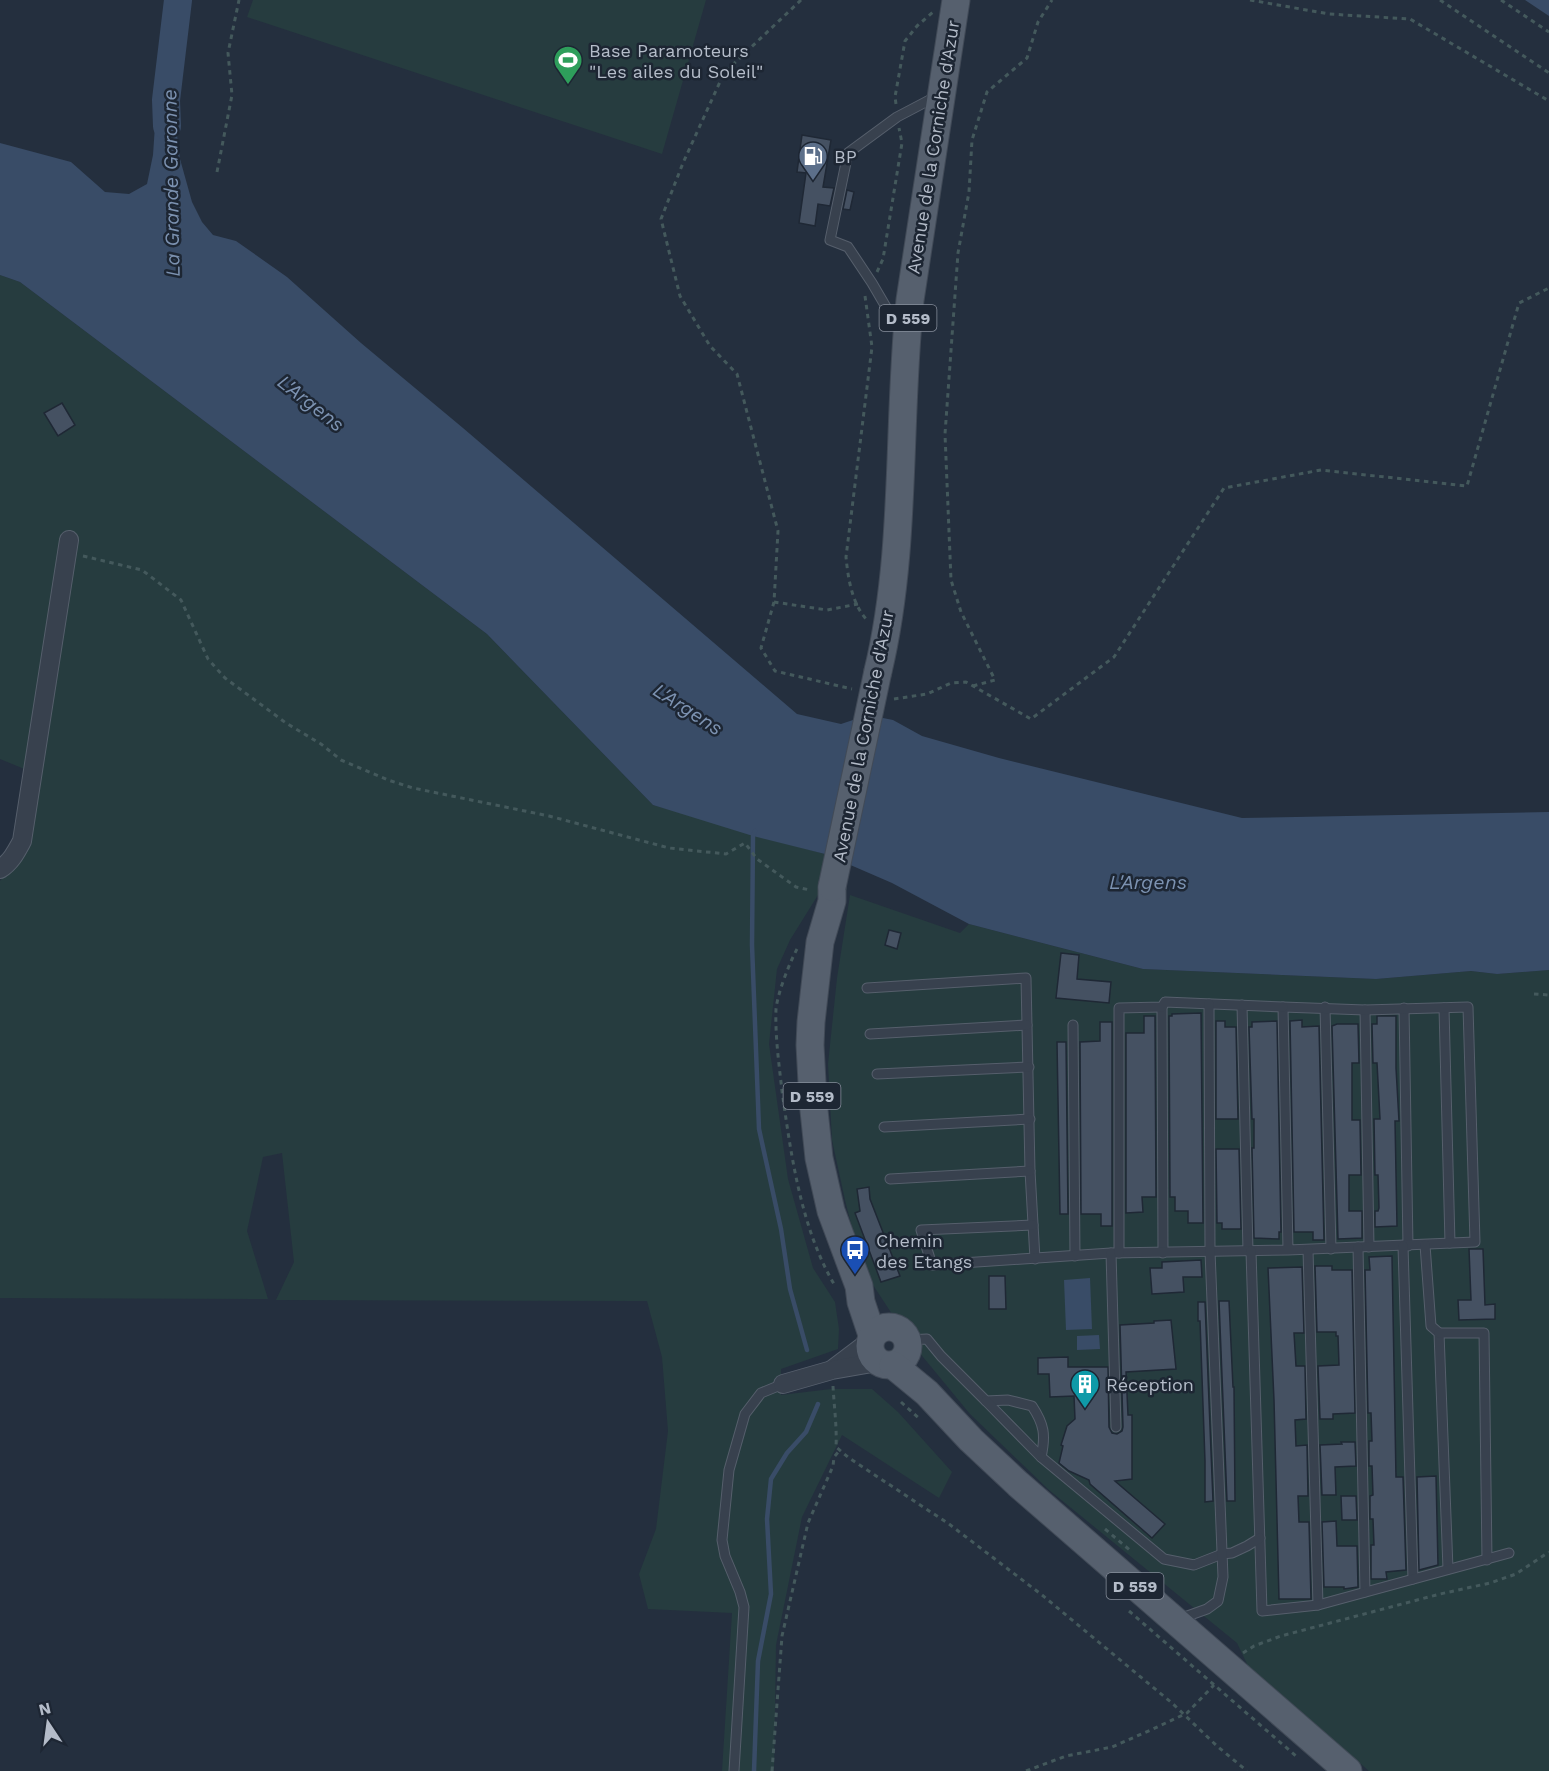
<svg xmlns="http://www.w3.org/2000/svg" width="1549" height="1771" viewBox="0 0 1549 1771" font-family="'Work Sans',sans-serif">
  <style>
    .green { fill: #263c3f }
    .water { fill: #394c67 }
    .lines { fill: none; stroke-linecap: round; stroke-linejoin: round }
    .stream { stroke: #394c67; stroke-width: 4.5 }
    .river { stroke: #394c67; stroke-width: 28 }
    .building { fill: #455162; stroke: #1f2835; stroke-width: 1.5 }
    .service-casing { stroke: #565f6c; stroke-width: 11 }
    .minor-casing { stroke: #565f6c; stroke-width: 20 }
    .primary-casing { stroke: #414a57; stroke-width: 29 }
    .path { stroke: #44595c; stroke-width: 3; stroke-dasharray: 4.5 4.5; stroke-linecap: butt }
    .service { stroke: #38414e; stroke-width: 9 }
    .minor { stroke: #38414e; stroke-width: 18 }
    .primary { stroke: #56606e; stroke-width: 27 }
    .primary-bridge-casing { stroke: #414a57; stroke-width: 29; stroke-linecap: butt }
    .primary-bridge { stroke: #56606e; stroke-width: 27 }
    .labels { text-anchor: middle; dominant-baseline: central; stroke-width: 5; stroke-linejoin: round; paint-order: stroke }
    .shield { fill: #1d2633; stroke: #878f9c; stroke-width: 1.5 }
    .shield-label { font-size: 16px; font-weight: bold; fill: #b4bcc9 }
    .poi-label { font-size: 18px; fill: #b4bcc9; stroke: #1d2633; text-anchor: start }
    .street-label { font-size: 18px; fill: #b4bcc9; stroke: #1d2633 }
    .water-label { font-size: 20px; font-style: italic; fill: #7c92b1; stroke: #1d2633 }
  </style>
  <rect width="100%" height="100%" fill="#242f3e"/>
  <g class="green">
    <path d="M253,0H706L662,154L247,17Z"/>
    <path d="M0,275L20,282L487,634L653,805L825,854L818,895L790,940L777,969L769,1044L788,1179L813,1268L835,1302L839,1329L838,1349L781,1369V1395L831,1389H872L898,1412L952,1472L939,1498L842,1435L802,1517L776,1645L774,1771H722L732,1613L648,1609L639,1574L656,1529L668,1431L662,1357L647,1301L276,1300L294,1262L282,1153L263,1157L247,1231L268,1299L0,1298V881L28,845L39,775L0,759Z"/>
    <path d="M850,895L960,933L969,924L1143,969L1376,979L1471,971L1497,974L1549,970V1771H1369L1248,1666L1237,1643L1049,1490L970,1414L909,1340L873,1285L857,1247L845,1200L832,1140L828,1064L837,978Z"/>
  </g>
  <g class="water">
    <path d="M1525,0H1549V16Z"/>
    <path d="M161,87H171L180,159L192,202L202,222L213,235L236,241L287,277L361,343L463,428L797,714L841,724L868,715L893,720L922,736L999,758L1242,818L1549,812V970L1497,974L1471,971L1376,979L1143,969L969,924L892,883L825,854L753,836L653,805L487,634L20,282L0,275V143L71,162L105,192L129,194L147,184L153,155L156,111Z"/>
    <path d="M1090,1278L1092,1329L1066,1330L1064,1280Z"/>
    <path d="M1099,1335L1100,1349L1077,1350V1336Z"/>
  </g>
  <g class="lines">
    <g class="stream">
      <path d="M755,831L753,836L752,945L759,1129L781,1229L790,1289L807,1350"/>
      <path d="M754,1771L758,1661L771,1594L767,1519L771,1479L787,1453L806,1432L818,1404"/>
    </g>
    <path class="river" d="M167,126L166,100L178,0"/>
  </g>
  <g class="building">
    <path d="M802,135L831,140L823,187L834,188L830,206L818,204L815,226L799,223L806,173L797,172Z"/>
    <path d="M847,190L854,192L850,210L843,209Z"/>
    <path d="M62,403L75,425L58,436L44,413Z"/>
    <path d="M889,930L901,933L897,949L885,945Z"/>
    <path d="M1061,953L1079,955L1077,979L1111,982L1109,1003L1056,998Z"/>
    <path d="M1201,1013L1203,1223H1188V1211H1175V1197H1170L1169,1016H1172V1014Z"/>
    <path d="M1144,1016H1155L1156,1197H1142L1143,1212L1126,1213V1033H1144Z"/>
    <path d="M1377,1016H1396V1068L1399,1121H1395L1397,1226L1375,1227V1211H1378L1379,1208L1378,1175H1375L1374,1119H1380L1377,1063H1373L1372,1024H1377Z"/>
    <path d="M1302,1020V1027L1319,1026L1324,1240H1313V1232H1294L1290,1021Z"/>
    <path d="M1216,1021H1225V1027H1236L1238,1119H1216Z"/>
    <path d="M1277,1021L1281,1232H1279V1239L1254,1238L1252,1148H1254V1119H1252L1249,1027H1252V1022Z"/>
    <path d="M1100,1022H1112V1226H1101V1214H1081L1080,1042L1100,1041Z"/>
    <path d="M1337,1024H1358L1359,1063H1352V1120H1360L1361,1175H1349V1211H1362V1238L1338,1239L1332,1026Z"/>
    <path d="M1057,1042H1066L1068,1214H1060Z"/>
    <path d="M1216,1149H1239L1241,1229H1222V1223H1217Z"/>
    <path d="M869,1187L870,1199L900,1276L881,1282L855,1213L860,1211L857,1189Z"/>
    <path d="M1469,1249H1483L1485,1305L1495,1304V1319L1459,1320L1458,1300H1471Z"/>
    <path d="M1392,1256L1396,1477H1403L1406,1570L1386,1572L1387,1579H1371V1545H1374L1373,1519H1370V1496L1373,1495L1372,1466H1369V1441H1372L1371,1413H1368L1365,1270H1370L1369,1257Z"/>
    <path d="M1201,1260L1202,1277H1183L1184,1292L1152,1294L1150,1268H1162V1262Z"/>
    <path d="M1315,1266H1332V1270H1352L1355,1413L1333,1414V1419H1320L1318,1366L1339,1365L1338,1336H1336V1332H1317Z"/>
    <path d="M1302,1267L1304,1333H1294L1296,1366H1305L1306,1419L1295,1420L1296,1446L1307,1445L1308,1496H1298L1299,1522H1309L1311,1599H1279L1274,1400L1268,1268Z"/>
    <path d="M989,1276H1005L1006,1309H989Z"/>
    <path d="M1219,1301H1229L1233,1387H1234L1235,1501H1227Z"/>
    <path d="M1198,1302H1205L1213,1501L1205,1502V1461L1200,1321H1198Z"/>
    <path d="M1171,1320L1176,1369L1126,1372L1128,1415H1132V1479L1115,1481L1165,1524L1152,1538L1090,1484L1089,1480L1069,1471L1059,1463L1063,1446L1061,1445L1067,1426L1075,1419L1074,1396L1050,1397L1049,1374H1038V1358L1068,1357V1367H1108L1109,1427L1112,1433L1117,1434L1122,1431L1123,1427L1120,1325L1154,1323V1321Z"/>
    <path d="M1341,1442H1355L1356,1466L1335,1467L1336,1495H1322L1320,1445L1342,1444Z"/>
    <path d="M1436,1476L1438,1565L1419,1570L1417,1477Z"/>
    <path d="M1341,1496H1356L1357,1520H1342Z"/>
    <path d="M1336,1521L1337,1546H1357L1358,1587L1344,1589V1587H1324L1322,1522Z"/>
  </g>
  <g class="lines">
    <g class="service-casing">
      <g id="service">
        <path d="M900,331L872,283L848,247L830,240L848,153L897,117L937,96"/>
        <path d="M867,988L1026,978L1030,1171L1035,1259"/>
        <path d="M1242,1005L1248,1251"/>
        <path d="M1162,1007L1163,1253"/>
        <path d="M1325,1007L1331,1249"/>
        <path d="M1404,1008L1408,1246"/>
        <path d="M1444,1008L1450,1243"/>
        <path d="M1365,1010L1369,1247"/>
        <path d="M1073,1025L1075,1256"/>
        <path d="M870,1034L1027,1025"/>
        <path d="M877,1074L1029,1067"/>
        <path d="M884,1127L1030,1119"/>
        <path d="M890,1179L1030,1171"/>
        <path d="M1033,1225L921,1230L932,1265L1111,1253L1288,1250L1475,1242L1468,1007L1365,1010L1283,1007L1288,1250"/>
        <path d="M1425,1245L1431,1326L1439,1333L1448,1569"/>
        <path d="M1403,1246L1413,1579"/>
        <path d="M1358,1247L1365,1592"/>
        <path d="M1308,1250L1318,1605"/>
        <path d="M1251,1251L1262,1611L1318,1605L1509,1553"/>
        <path d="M1111,1253L1116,1427"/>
        <path d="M1119,1253V1008L1162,1007L1165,1002L1283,1007"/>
        <path d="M1439,1333H1484L1487,1560"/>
        <path d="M907,1340L927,1339L941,1356L986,1401L1008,1400L1032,1406C1044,1424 1046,1435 1041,1457L1164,1559L1194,1565L1222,1554L1232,1553L1247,1546L1260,1538"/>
        <path d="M986,1401L1041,1457"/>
        <path d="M1179,1619L1207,1609L1218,1601L1223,1577L1210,1251L1209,1004"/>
        <path d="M734,1771L744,1607L740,1592L725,1556L722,1540L729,1470L745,1414L761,1393L783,1384"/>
      </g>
    </g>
    <g class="minor-casing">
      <g id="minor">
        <path d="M0,869C11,862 16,852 22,841L69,540"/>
        <path d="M833,1369L870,1341"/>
        <path d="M783,1384L832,1370L878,1362"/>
      </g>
    </g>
    <g class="primary-casing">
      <g id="primary">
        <path d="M878,671C907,550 897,423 910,300L956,0"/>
        <path d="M832,887V901L820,942L811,1022L810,1045L813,1101L819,1158L831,1211L859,1286L861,1302L872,1335"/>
        <circle cx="889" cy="1346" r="19"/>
        <path d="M893,1365L927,1393L971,1440L1018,1484L1348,1771"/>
      </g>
    </g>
    <g class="path">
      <path d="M801,0L724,73L683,163L661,219L680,296L710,346L737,374L778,531L774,602L761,648L775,671L852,689"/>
      <path d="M1250,0L1329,14L1410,19L1549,101"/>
      <path d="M1440,0L1549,73"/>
      <path d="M1501,0L1549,32"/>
      <path d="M896,104L895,97L905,41L917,26L933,12"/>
      <path d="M217,172L232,95L228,53L239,0"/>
      <path d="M877,272L883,259L902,143L899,128"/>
      <path d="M865,296L872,347L846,557C848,578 852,605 868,621"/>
      <path d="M83,556L142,570L181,600L208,659L225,678L286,723L321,744L341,760L388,780L413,788L549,816L669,848L726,854L745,843L757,859L796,887L810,890"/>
      <path d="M774,602L827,610L858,604"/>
      <path d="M973,686L995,680L961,612L951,580L945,434L958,253L969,192L972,140L987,92L1027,58L1038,22L1052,0"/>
      <path d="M894,699L927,694L951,683L966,682L1031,719L1114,657L1224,488L1321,470L1467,486L1519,303L1549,288"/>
      <path d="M797,949C789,964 778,992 776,1009C775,1036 779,1064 782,1091C791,1155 801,1228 834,1284"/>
      <path d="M1534,994L1549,995"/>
      <path d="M833,1386C834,1406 837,1426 836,1447L849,1458L949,1524L1042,1595L1172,1703L1217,1746L1247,1771"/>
      <path d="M901,1402L921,1420"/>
      <path d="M1105,1529L1132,1552"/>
      <path d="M1129,1611L1296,1756"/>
      <path d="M1243,1653L1254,1646L1281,1636L1440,1594L1490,1583L1516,1574L1549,1552"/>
      <path d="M772,1771L782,1636L808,1523L833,1466L834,1457L840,1450"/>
      <path d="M1026,1771L1066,1756L1112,1747L1153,1729L1187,1713L1214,1685"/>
    </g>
    <use href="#service" class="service"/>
    <use href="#minor" class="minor"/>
    <use href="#primary" class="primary"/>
    <g class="primary-bridge-casing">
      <path id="primary-bridge" d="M832,887L878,671"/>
    </g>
    <use href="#primary-bridge" class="primary-bridge"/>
  </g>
  <defs>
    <g id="stadium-pin" transform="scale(1.5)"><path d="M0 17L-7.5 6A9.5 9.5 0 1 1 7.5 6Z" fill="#2e9e5b" stroke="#1d2633"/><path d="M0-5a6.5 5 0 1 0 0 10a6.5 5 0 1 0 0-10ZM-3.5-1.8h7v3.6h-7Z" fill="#fff"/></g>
    <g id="fuel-pin" transform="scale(1.5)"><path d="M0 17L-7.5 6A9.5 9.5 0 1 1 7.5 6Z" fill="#5c6f8a" stroke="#1d2633"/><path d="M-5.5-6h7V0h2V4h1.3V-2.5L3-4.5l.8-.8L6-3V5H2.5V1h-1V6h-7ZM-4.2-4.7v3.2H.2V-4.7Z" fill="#fff"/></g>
    <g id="bus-pin" transform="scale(1.5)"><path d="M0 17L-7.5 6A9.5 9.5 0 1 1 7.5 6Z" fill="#1a4fb4" stroke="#1d2633"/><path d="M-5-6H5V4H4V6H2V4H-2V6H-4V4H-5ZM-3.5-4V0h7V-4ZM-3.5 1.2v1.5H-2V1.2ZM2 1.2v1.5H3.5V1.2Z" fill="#fff"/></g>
    <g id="building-pin" transform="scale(1.5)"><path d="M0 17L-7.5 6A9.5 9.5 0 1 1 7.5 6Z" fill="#0f9aa8" stroke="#1d2633"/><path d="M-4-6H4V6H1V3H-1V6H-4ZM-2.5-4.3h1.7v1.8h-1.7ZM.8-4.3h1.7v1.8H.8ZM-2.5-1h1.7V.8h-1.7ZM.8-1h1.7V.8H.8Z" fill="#fff"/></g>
  </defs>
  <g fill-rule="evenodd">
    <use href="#stadium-pin" x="568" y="60"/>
    <use href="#fuel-pin" x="813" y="156"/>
    <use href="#bus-pin" x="855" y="1250"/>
    <use href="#building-pin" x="1085" y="1384"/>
  </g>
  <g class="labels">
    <g class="shield">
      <rect x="879.5" y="305" width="57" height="26" rx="4.5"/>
      <rect x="783.5" y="1083" width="57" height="26" rx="4.5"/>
      <rect x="1106.5" y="1573" width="57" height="26" rx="4.5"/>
    </g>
    <g class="shield-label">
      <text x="908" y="318">D 559</text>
      <text x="812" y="1096">D 559</text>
      <text x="1135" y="1586">D 559</text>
    </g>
    <g class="poi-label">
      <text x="589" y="50">Base Paramoteurs<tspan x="589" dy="21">"Les ailes du Soleil"</tspan></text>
      <text x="834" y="156">BP</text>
      <text x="876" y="1240">Chemin<tspan x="876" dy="21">des Etangs</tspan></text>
      <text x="1106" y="1384">Réception</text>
    </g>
    <g class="street-label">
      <text transform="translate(933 147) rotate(-81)">Avenue de la Corniche d'Azur</text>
      <text transform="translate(863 736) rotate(-79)">Avenue de la Corniche d'Azur</text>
    </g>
    <g class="water-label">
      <text transform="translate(171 183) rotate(-91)">La Grande Garonne</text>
      <text transform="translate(311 403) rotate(38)">L'Argens</text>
      <text transform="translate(688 709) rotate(33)">L'Argens</text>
      <text x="1148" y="882">L'Argens</text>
    </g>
  </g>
  <g transform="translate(48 1723) rotate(347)" stroke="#1d2633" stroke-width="4.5" paint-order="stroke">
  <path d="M0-4.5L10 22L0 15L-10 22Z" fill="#b4bcc9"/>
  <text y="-9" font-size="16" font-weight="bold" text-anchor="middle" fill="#b4bcc9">N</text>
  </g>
</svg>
